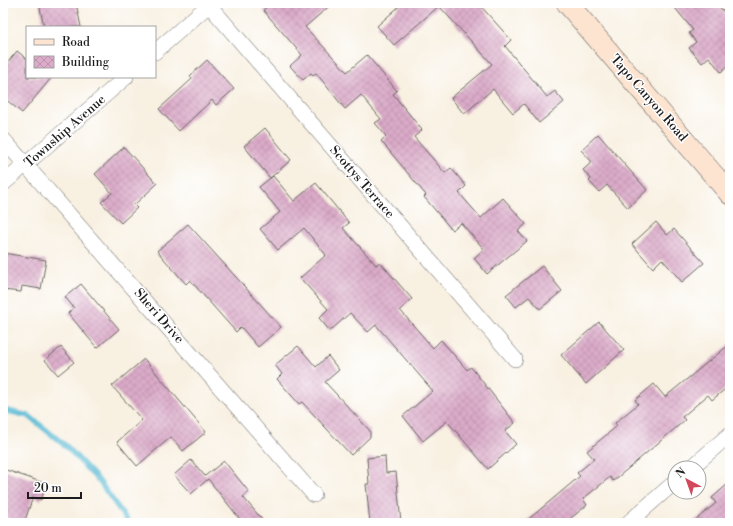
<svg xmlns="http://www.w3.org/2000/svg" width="733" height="526" viewBox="0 0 733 526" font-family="'Libre Bodoni',serif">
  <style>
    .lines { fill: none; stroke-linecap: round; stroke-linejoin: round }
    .stream { stroke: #53b8d1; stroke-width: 5.5 }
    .building { fill: url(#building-cross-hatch) }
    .street-casing { stroke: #696661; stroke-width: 16 }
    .secondary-casing { stroke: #696661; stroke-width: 22 }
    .street { stroke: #fff; stroke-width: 15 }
    .secondary { stroke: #fde4d1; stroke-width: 21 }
    .labels { text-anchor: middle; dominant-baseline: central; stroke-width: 3; stroke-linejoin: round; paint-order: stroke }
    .street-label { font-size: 13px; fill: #1c1c1c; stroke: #fff }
  </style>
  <defs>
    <pattern id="building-cross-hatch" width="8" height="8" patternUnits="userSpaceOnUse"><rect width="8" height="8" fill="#dbabc9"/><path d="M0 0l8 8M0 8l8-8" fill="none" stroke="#bb93ac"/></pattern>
  </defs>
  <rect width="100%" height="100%" fill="#fff"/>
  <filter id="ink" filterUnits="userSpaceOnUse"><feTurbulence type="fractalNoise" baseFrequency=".025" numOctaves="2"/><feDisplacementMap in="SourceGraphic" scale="8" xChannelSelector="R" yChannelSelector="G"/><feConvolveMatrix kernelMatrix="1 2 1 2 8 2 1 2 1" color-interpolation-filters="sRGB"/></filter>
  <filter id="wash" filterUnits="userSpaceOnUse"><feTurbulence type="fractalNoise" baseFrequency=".012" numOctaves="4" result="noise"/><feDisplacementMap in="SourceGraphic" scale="16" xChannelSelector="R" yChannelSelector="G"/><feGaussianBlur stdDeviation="0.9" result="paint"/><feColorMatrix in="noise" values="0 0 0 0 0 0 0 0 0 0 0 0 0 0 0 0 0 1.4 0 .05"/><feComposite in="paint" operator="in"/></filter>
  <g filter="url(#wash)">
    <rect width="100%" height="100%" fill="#f8f0e1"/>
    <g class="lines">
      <path class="stream" d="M3,410L29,416L67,447L99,481L129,523"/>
    </g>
    <g id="blocks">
      <g class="building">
        <path d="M39,3H76L81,27H44Z"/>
        <path d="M272,3H333L305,27L347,72L367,55L397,91L393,94L422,130L414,137L445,173L451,168L466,186L459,193L481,218L503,198L526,224L518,231L527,241L487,274L474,258L484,249L461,223L452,230L424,197L426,195L381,141L386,136L375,123L381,119L361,95L345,109L316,73L313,75L311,73L303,80L290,66L302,55L263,10Z"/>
        <path d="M403,3H478L511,40L505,46L547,97L555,91L564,102L539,123L524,104L513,113L493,89L464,114L451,98L492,64L439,6L394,45L377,26Z"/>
        <path d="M671,3H716L730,19V64L721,72L709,57L702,63L689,48L696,42L689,33L693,30Z"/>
        <path d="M17,51L27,59V77H52L22,113L3,97V68Z"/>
        <path d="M207,60L234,89L216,105L212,100L179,131L159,109L192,79L190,76Z"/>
        <path d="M265,128L291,160L270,178L244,146Z"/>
        <path d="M598,134L647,190L628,208L607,185L599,192L589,181L591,179L583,170L592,162L581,150Z"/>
        <path d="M124,147L157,184L134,205L137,208L121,223L101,202L112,193L95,174Z"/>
        <path d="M273,176L294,201L316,183L349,223L343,228L376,265L380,262L412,299L400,310L433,348L441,340L467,370L471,367L515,423L505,431L516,444L488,469L447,421L423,441L403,416L433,391L376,325L368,332L350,313L330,331L319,318L328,309L300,278L326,255L304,228L278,250L260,229L280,212L259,187Z"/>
        <path d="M656,222L667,235L674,229L704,263L682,282L662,259L653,268L632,244Z"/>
        <path d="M188,224L281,327L258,347L241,327L236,332L190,280L186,284L157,251Z"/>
        <path d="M3,253L46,260L41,289L22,286L21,292L3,290Z"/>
        <path d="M542,266L562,291L540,309L529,297L516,307L506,295Z"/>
        <path d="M81,284L119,329L97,348L68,313L74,308L65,297Z"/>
        <path d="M599,322L624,350L586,384L561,355Z"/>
        <path d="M730,344V385L712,400L708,395L682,417L685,420L630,467L613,481L610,477L583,499L587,505L565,523H524L580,476L577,473L594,459L587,451L617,426L615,423L638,404L635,400L654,384L665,397Z"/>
        <path d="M298,346L316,367L328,356L339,370L325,382L370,431V437L351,455L302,402L299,404L277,379L282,374L275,365Z"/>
        <path d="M61,347L74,362L58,375L45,360Z"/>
        <path d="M144,359L206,432L183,451L171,437L137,466L117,442L142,420L112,386Z"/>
        <path d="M385,456L386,473L396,472L401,523H370L366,484H369L367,458Z"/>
        <path d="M191,460L205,476L224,461L249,492L243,497L265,523H243L208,479L191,494L174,475Z"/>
        <path d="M3,469L47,484L41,500L33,497L24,523L3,517Z"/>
        <path d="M730,482V523H692L716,503L712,498Z"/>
      </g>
    </g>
  </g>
  <g filter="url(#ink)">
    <use href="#blocks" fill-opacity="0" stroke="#696661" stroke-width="1"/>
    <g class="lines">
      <g class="street-casing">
        <g id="street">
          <path d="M209,5L515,359"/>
          <path d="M155,52L211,3"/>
          <path d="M3,139L314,495"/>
          <path d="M3,184L126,77"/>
          <path d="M691,468L730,434"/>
          <path d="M628,523L675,482"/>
        </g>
      </g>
      <g class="secondary-casing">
        <path id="secondary" d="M567,3L730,194"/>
      </g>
      <use href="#street" class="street"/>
      <use href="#secondary" class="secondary"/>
    </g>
  </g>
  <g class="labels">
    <g class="street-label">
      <text transform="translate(649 98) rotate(49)">Tapo Canyon Road</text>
      <text transform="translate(65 131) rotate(-41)">Township Avenue</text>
      <text transform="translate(362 182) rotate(49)">Scottys Terrace</text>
      <text transform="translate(159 316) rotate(49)">Sheri Drive</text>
    </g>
  </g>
  <rect width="733" height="526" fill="none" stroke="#fff" stroke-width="16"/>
  <rect x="26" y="26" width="130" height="52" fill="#ffffff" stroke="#a4a4a4"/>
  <rect x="34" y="39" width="20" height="6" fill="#fde4d1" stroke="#a4a4a4"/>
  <text x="62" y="46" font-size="12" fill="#1c1c1c">Road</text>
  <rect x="34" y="56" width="20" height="12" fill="url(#building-cross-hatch)" stroke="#a4a4a4"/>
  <text x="62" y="66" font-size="12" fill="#1c1c1c">Building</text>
  <g transform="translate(687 480) rotate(319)"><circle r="19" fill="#ffffff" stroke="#a4a4a4"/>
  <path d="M0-3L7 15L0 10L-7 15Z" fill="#d1495b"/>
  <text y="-6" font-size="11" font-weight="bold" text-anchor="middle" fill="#1c1c1c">N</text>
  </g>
  <path d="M28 492v6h53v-6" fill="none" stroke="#1c1c1c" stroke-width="2"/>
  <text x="34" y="492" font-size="12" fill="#1c1c1c" stroke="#ffffff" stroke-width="3" paint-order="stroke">20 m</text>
</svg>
